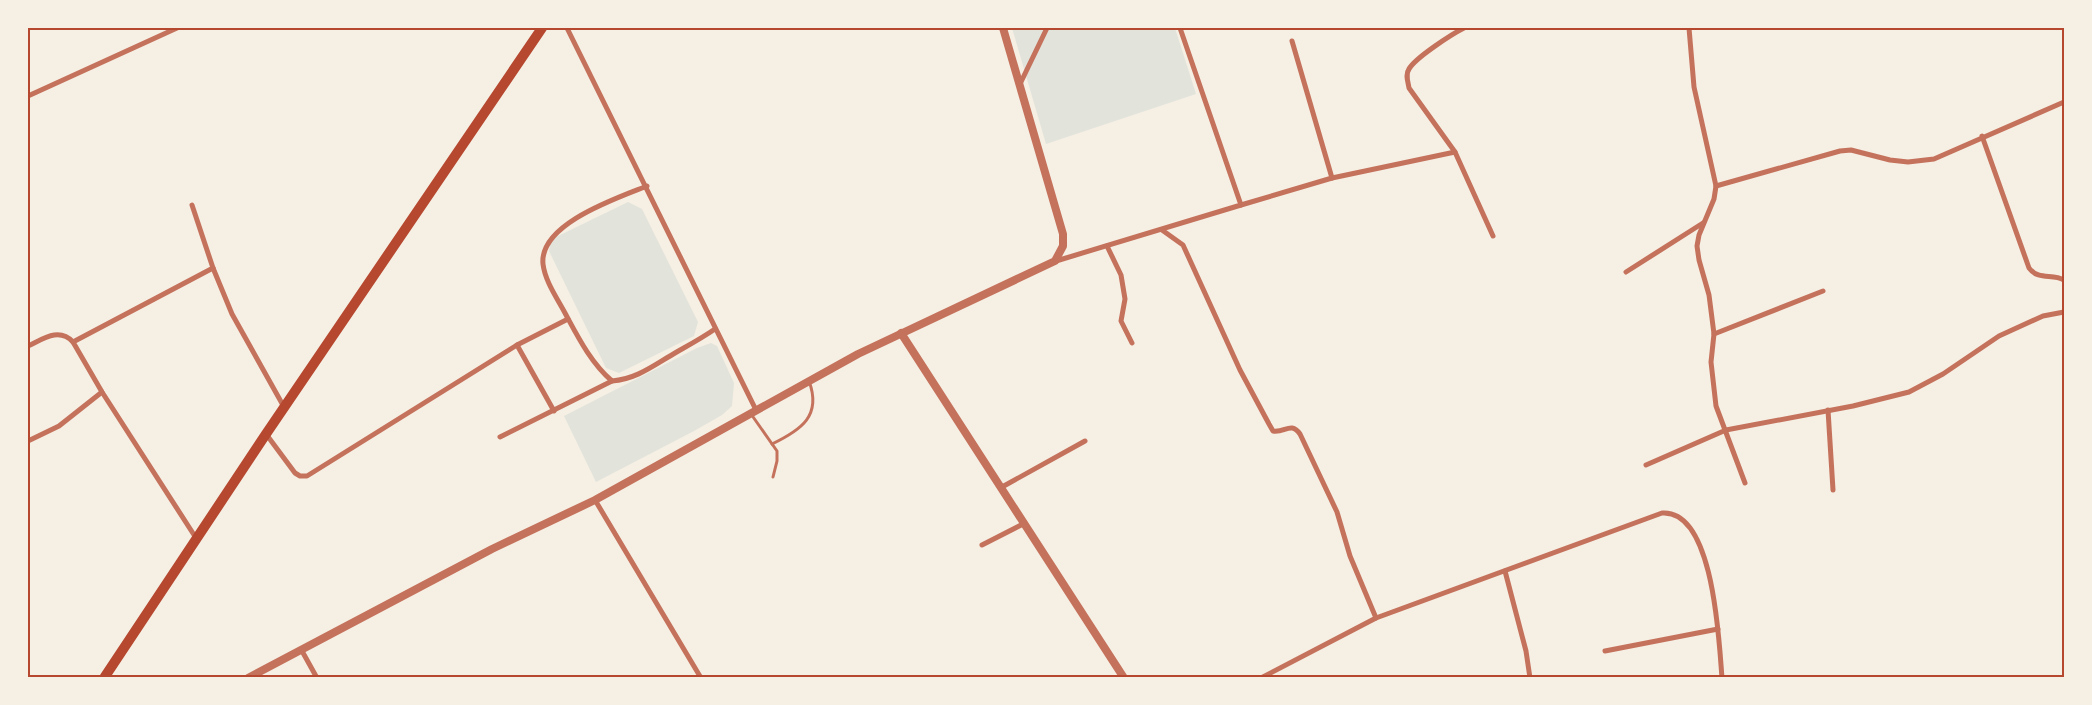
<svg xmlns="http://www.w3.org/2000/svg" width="2092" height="705" viewBox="0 0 2092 705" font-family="Ubuntu,sans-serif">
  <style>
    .green { fill: #e2e4dc }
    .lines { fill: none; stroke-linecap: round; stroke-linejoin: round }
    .service { stroke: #c5725c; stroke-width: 3 }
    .minor { stroke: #c5725c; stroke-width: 5 }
    .tertiary { stroke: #c5725c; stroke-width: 8 }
    .primary { stroke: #b5482f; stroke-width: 10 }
    .neatline { fill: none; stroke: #b5482f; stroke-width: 2 }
  </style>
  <rect width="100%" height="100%" fill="#f6efe4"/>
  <g class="green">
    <path d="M1012,28H1175L1196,94L1046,144Z"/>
    <path d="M628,202L642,209L698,322L694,336L619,373L606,368L549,251L550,245L556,237Z"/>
    <path d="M711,343L717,346L734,383L732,406L722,415L694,431L596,482L564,416L697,348Z"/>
  </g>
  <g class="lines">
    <g class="service">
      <path d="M751,414L777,451V461L773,477"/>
      <path d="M772,444C801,430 822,416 809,381"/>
    </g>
    <g class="minor">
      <path d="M567,28L756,410"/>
      <path d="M1464,28C1452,34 1415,58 1409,69C1405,75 1408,81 1409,88L1455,152L1493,236"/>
      <path d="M1689,28L1694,87L1716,186L1714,199L1699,235L1697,246L1699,260L1709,295L1714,334L1711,362L1716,406L1745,483"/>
      <path d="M1292,41L1332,178"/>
      <path d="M1020,84L1047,28"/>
      <path d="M28,96L177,28"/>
      <path d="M1982,136L2029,268C2039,281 2052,273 2064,280"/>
      <path d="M647,186C617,198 539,224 543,264C545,281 557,298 565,313C578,337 591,363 612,381C637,379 654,365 675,353C689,345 702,338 715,329"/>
      <path d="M1716,186L1840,151L1851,150L1890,160L1908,162L1934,159L2064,102"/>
      <path d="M192,205L213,268L232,314L284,407"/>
      <path d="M1241,205L1332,178L1455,152"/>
      <path d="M1162,230L1183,245L1240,370L1269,424L1273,431C1285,433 1291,421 1300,434L1337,512L1350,556L1376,618L1261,678"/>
      <path d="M1107,246L1121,275L1125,299L1121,321L1132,343"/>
      <path d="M1056,261L1241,205L1180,28"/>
      <path d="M1626,272L1703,223"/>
      <path d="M1714,334L1823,291"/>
      <path d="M517,345L568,319"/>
      <path d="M28,346C43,339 59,327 73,342"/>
      <path d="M1828,410L1833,490"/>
      <path d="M266,434L295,473L300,476H307L517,345L554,411"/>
      <path d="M500,437L612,381"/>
      <path d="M28,441L59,426L102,392"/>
      <path d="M1646,465L1726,430L1853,406L1909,392L1943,374L1999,336L2043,316L2064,312"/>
      <path d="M1002,487L1085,441"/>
      <path d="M595,500L701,678"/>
      <path d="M196,538L102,392L73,342L213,268"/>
      <path d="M982,545L1025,523"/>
      <path d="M1505,571L1526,651L1530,678"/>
      <path d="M1376,618L1662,513C1714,509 1719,642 1722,678"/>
      <path d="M302,651L317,678"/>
      <path d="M1605,651L1718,629"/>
    </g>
    <g class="tertiary">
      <path d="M901,333L1124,678"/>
      <path d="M248,678L492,549L595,500L858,354L1055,261L1063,246V234L1003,28"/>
    </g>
    <path class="primary" d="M104,678L266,434L542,28"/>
  </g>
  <rect width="2092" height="705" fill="none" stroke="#f6efe4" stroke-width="58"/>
  <rect x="29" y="29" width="2034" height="647" class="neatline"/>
</svg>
